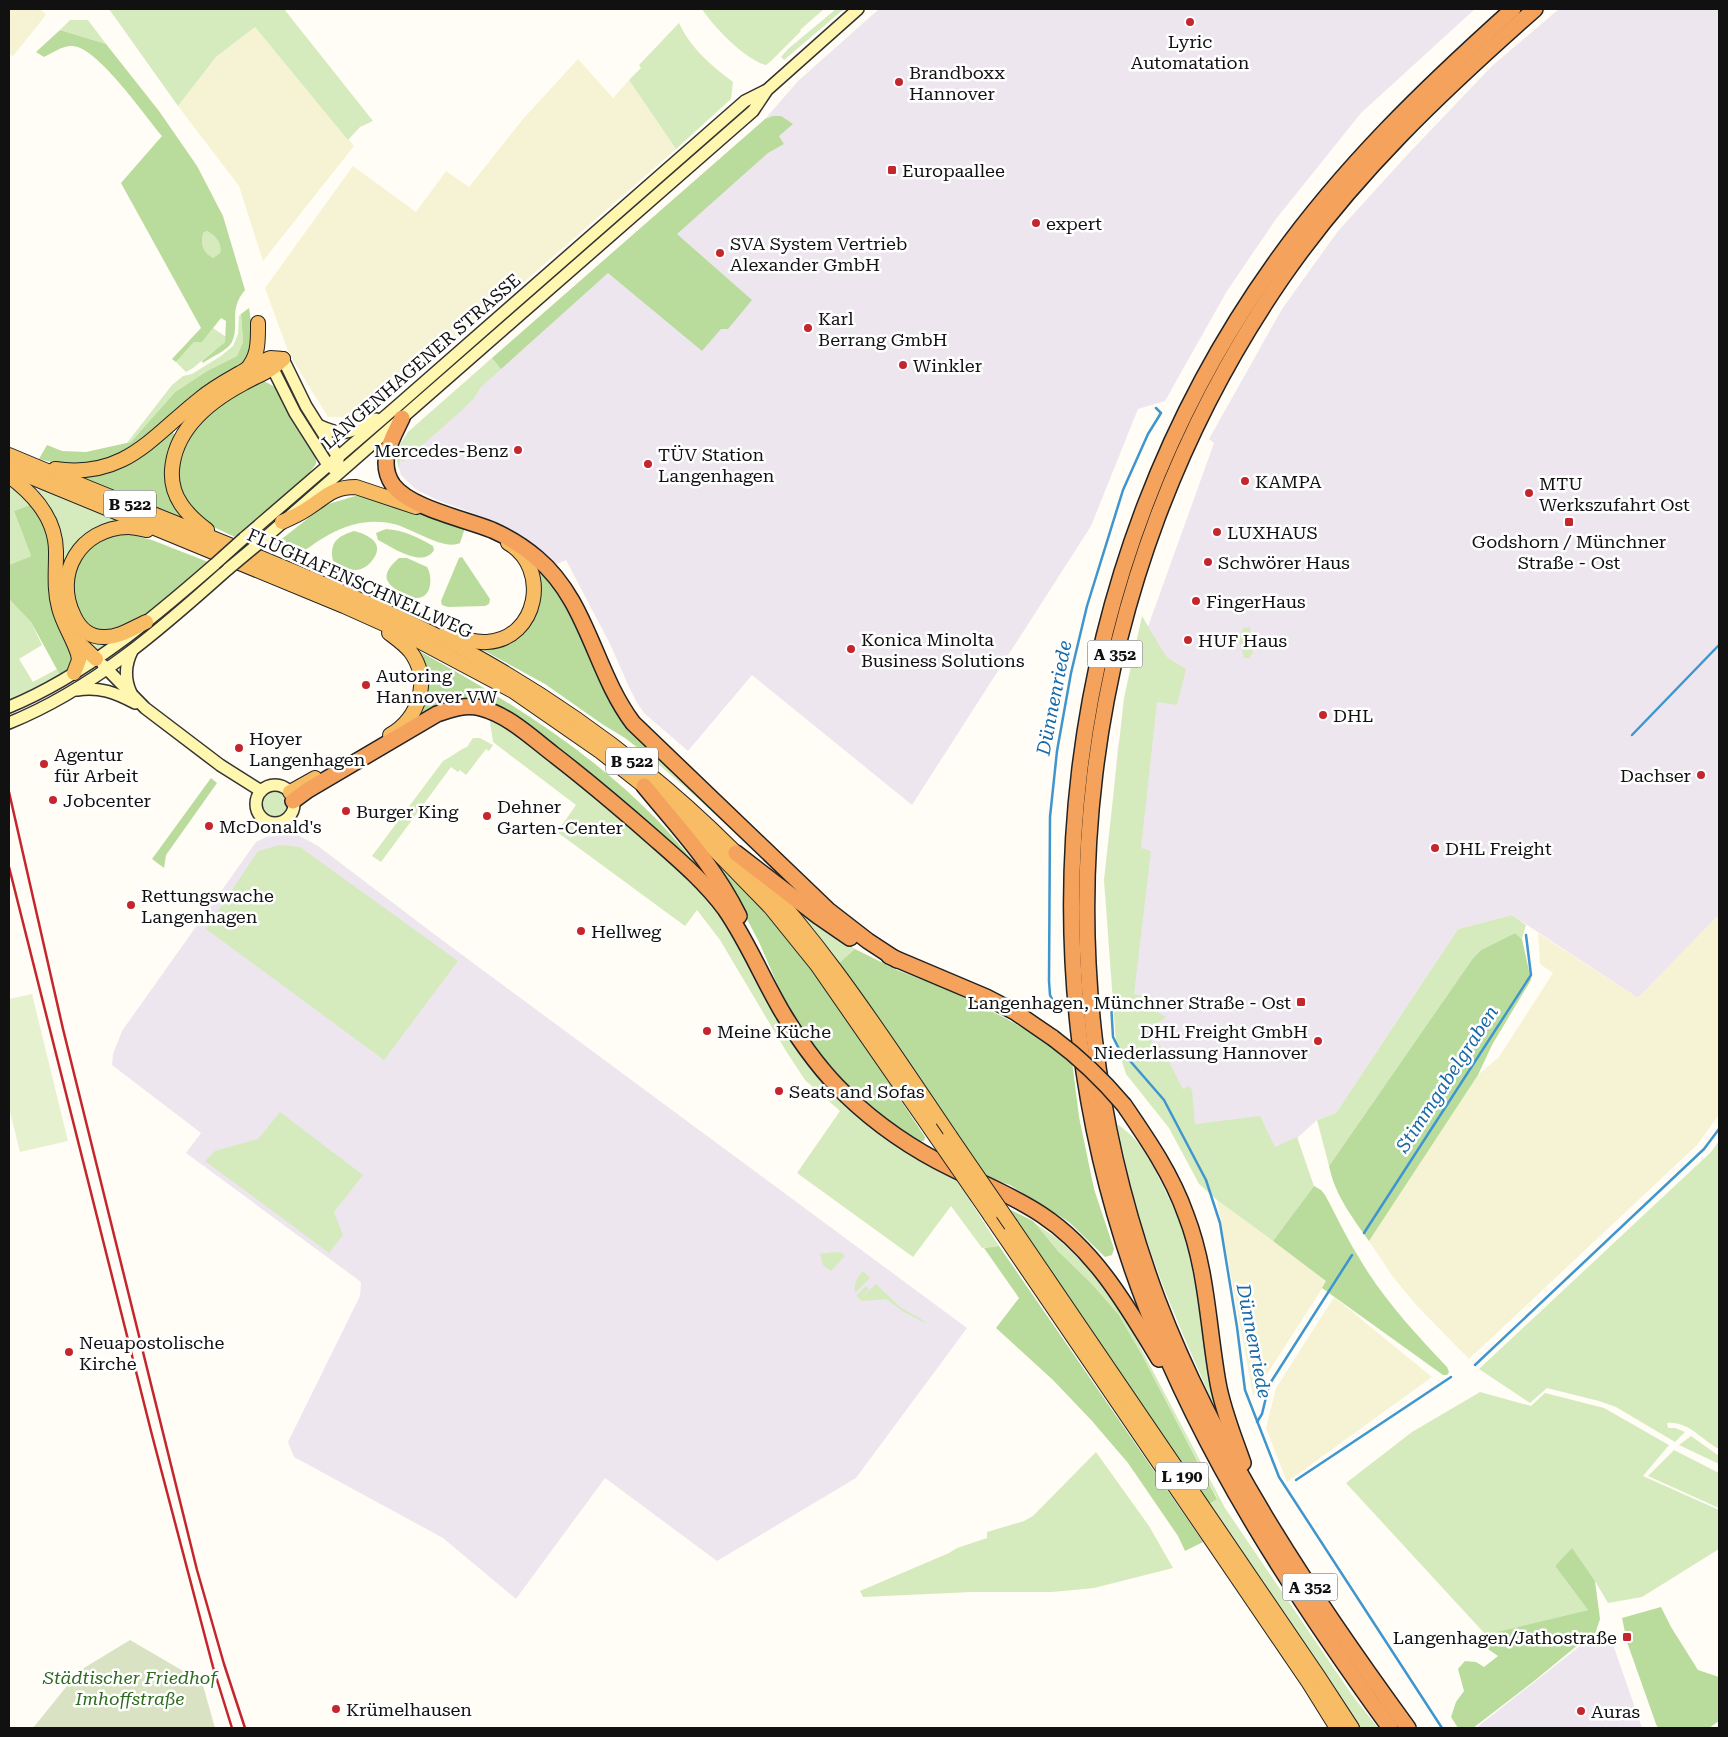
<svg xmlns="http://www.w3.org/2000/svg" width="1728" height="1737" viewBox="0 0 1728 1737" font-family="'Roboto Serif',serif">
  <style>
    .industrial { fill: #eee6ef }
    .farmland { fill: #f6f3d4 }
    .green { fill: #d5ebbd }
    .forest { fill: #b9dc9c; fill-rule: evenodd }
    .cemetery { fill: #d9e3c4 }
    .pitch { fill: #e6f2cf }
    .lines { fill: none; stroke-linecap: round; stroke-linejoin: round }
    .stream { stroke: #3f96cf; stroke-width: 2.5 }
    .secondary-casing { stroke: #333; stroke-width: 14 }
    .trunk-casing { stroke: #222; stroke-width: 16 }
    .motorway-casing { stroke: #222; stroke-width: 18 }
    .secondary { stroke: #fff6b0; stroke-width: 11 }
    .trunk { stroke: #f7bc64; stroke-width: 14 }
    .motorway { stroke: #f5a25d; stroke-width: 15 }
    .rail { stroke: #c4262e; stroke-width: 2.5 }
    .secondary-bridge-casing { stroke: #333; stroke-width: 14; stroke-linecap: butt }
    .trunk-bridge-casing { stroke: #222; stroke-width: 16; stroke-linecap: butt }
    .motorway-bridge-casing { stroke: #222; stroke-width: 18; stroke-linecap: butt }
    .secondary-bridge { stroke: #fff6b0; stroke-width: 11 }
    .trunk-bridge { stroke: #f7bc64; stroke-width: 14 }
    .motorway-bridge { stroke: #f5a25d; stroke-width: 15 }
    .poi-dot { fill: #c4262e; stroke: #fff; stroke-width: 2 }
    .labels { text-anchor: middle; dominant-baseline: central; stroke-width: 5; stroke-linejoin: round; paint-order: stroke }
    .shield { fill: #fff; stroke: #585858; stroke-width: 1 }
    .shield-label { font-size: 16px; font-weight: bold; fill: #111 }
    .poi-label { font-size: 18px; fill: #111; stroke: #fff; text-anchor: start }
    .street-label { font-size: 18px; fill: #111; stroke: #fff }
    .park-label { font-size: 18px; font-style: italic; fill: #2f6b1f; stroke: #fff }
    .water-label { font-size: 19px; font-style: italic; fill: #1768a6; stroke: #fff }
  </style>
  <rect width="100%" height="100%" fill="#fffdf5"/>
  <g class="industrial">
    <path d="M879,9H1475L1361,113L1276,219L1227,291L1165,401L1138,409L1091,526L912,805L752,675L688,751L644,713L637,703L629,687L610,644L566,560L557,564L523,537L494,521L437,500L415,489L401,475L395,453L408,432L765,119L798,81Z"/>
    <path d="M1559,9H1719V915L1638,998L1512,915L1458,929L1336,1113L1317,1120L1295,1140L1212,1175L1111,974L1106,878L1118,746L1141,646L1214,443L1209,439L1282,309L1338,231L1409,153L1493,65Z"/>
    <path d="M287,834H296L318,846L438,937L967,1328L856,1478L717,1561L605,1478L516,1599L443,1538L294,1457L288,1442L360,1296L361,1282L186,1153L201,1133L112,1065L113,1054L122,1031L256,842L266,837Z"/>
    <path d="M1609,1633L1642,1728H1476L1585,1642Z"/>
  </g>
  <g class="farmland">
    <path d="M9,9H41L46,15L13,56L9,54Z"/>
    <path d="M255,27L354,146L263,261L239,186L178,106L216,57Z"/>
    <path d="M578,59L613,98L629,80L676,149L386,403L355,417H328L289,354L265,288L353,166L416,212L446,171L469,187L523,119Z"/>
    <path d="M1719,915V1115L1697,1145L1469,1359L1417,1306L1393,1277L1369,1241L1478,1075L1499,1057L1553,973L1540,964L1538,933L1638,998Z"/>
    <path d="M1217,1200L1327,1281L1253,1396Z"/>
    <path d="M1334,1297L1432,1377L1287,1482L1266,1428L1276,1388Z"/>
  </g>
  <g class="green">
    <path d="M109,9H284L373,121L360,127L348,140L255,27L216,57L178,106Z"/>
    <path d="M702,9H824L800,30L801,31L770,62L766,65C745,60 713,26 702,9Z"/>
    <path d="M836,9H844L784,60L781,57L788,49Z"/>
    <path d="M70,20H88L106,44L60,30Z"/>
    <path d="M679,23C691,49 711,65 733,82L731,99L676,149L629,80L641,68L639,65Z"/>
    <path d="M207,231C216,236 222,243 220,253L213,258C202,251 201,245 203,233Z"/>
    <path d="M241,314L243,342L237,356L207,371L175,392L131,442L127,443L172,385L183,376L192,374L221,356L233,346L238,334L239,316Z"/>
    <path d="M213,328L226,337L225,342L193,368L186,372L176,362L194,342H202Z"/>
    <path d="M492,358L501,369L480,388L475,397L460,412L403,462L400,460L399,469L395,453L408,432Z"/>
    <path d="M9,483L32,504L14,511L31,556L9,565Z"/>
    <path d="M39,488L129,524L104,529L111,641L97,651L82,638L37,493Z"/>
    <path d="M9,599L31,622L42,645L19,659L33,682L57,669L60,675L9,701Z"/>
    <path d="M1142,616L1162,650L1168,658L1186,669L1177,705L1157,702L1141,848L1151,851L1134,994L1144,996C1146,1008 1157,1012 1167,1017L1146,1030L1154,1045L1159,1043L1183,1089L1189,1086L1192,1090L1195,1124L1260,1116L1275,1147L1297,1137L1314,1186L1273,1241L1217,1200L1199,1184L1169,1128L1126,1074L1116,1043L1104,880L1124,698Z"/>
    <path d="M1250,627L1253,653L1249,658H1244L1239,639L1243,628Z"/>
    <path d="M489,715L501,722L591,789L707,896L738,939L777,1019L819,1077L858,1117L890,1142L926,1164L956,1179L999,1246L982,1248L951,1206L913,1257L797,1173L840,1111L805,1080L786,1051L720,940L697,910L685,926L557,832L576,805L493,742Z"/>
    <path d="M473,738H480L493,745L489,751L486,749L466,775L460,770L458,772L451,767L381,862L372,856L443,761C452,757 458,750 467,747Z"/>
    <path d="M658,754L817,906C760,860 710,806 653,760Z"/>
    <circle cx="275" cy="804" r="14"/>
    <path d="M280,845L300,847L458,961L384,1060L206,929L258,851Z"/>
    <path d="M800,911L855,949L839,963L796,913Z"/>
    <path d="M1512,915L1526,925L1522,939L1515,933L1481,950L1473,958L1329,1166L1317,1120L1336,1113L1458,929Z"/>
    <path d="M280,1112L363,1175L334,1212L343,1235L329,1253L205,1161L215,1151L258,1139Z"/>
    <path d="M1117,1124C1140,1139 1150,1160 1162,1184C1169,1199 1178,1214 1182,1230C1199,1286 1203,1346 1215,1403L1212,1401C1188,1346 1163,1291 1145,1235C1133,1198 1125,1161 1117,1124Z"/>
    <path d="M1719,1141V1449C1701,1440 1689,1421 1667,1423L1668,1428H1675L1685,1432L1675,1442L1616,1407L1599,1401L1547,1388L1530,1403L1479,1369L1711,1152Z"/>
    <path d="M1033,1222L1058,1239L1090,1270L1125,1318L1225,1508L1352,1695L1378,1728H1357L1207,1505L1217,1498L1142,1355L1119,1315L1092,1284L1058,1251Z"/>
    <path d="M835,1252L842,1253L845,1256L831,1271L823,1265L820,1254Z"/>
    <path d="M863,1271L870,1278L855,1293C853,1285 857,1277 863,1271Z"/>
    <path d="M876,1284L900,1307L921,1319L927,1324L904,1312L886,1299L862,1301L856,1296L866,1286L869,1289L862,1297Z"/>
    <path d="M1480,1392L1531,1406L1545,1393L1604,1408L1669,1445L1643,1476L1719,1510V1549L1642,1597L1608,1603L1595,1581L1572,1549L1555,1566L1588,1610L1486,1635L1346,1483L1412,1432Z"/>
    <path d="M1691,1436L1719,1456V1464L1679,1445Z"/>
    <path d="M1674,1450L1719,1473V1508L1648,1476Z"/>
    <path d="M1096,1452L1149,1526L1173,1568L1094,1588L1052,1592H972L863,1597L860,1591L949,1553L957,1548L987,1538V1532L1024,1521L1033,1516Z"/>
  </g>
  <g class="forest">
    <path d="M60,30L106,44L159,111L197,166L223,216L245,290C228,310 240,325 232,342C227,351 211,357 203,363L202,361L225,342L226,321L221,318L202,342H194L176,362L172,359L201,328L121,183L162,136C145,116 98,48 73,46C63,45 52,53 44,57L36,52ZM207,231C216,236 222,243 220,253L213,258C202,251 201,245 203,233Z"/>
    <path d="M773,116H781L793,124L779,136L784,144L768,153L677,234L752,300L728,329H721L702,351L608,273L501,369L492,358L765,119Z"/>
    <path d="M249,308C253,333 255,350 237,370L152,437L116,458L67,466L39,459L47,445L62,451L86,452L131,442L175,392L207,371L237,356L243,342L241,314Z"/>
    <path d="M264,381L275,387L316,456V464L307,476L235,537L207,524L196,516L178,490L177,460L191,431L208,412L256,382Z"/>
    <path d="M171,430L176,436L169,456L190,522L84,478L85,474Z"/>
    <path d="M362,494L465,528L460,543C444,551 411,528 394,524C357,515 325,534 298,556L274,545L325,505Z"/>
    <path d="M32,504L49,531L52,607L57,624L71,644L74,661L69,668L60,675L31,622L9,599V565L31,556L14,511Z"/>
    <path d="M386,529C403,530 418,537 433,546L434,550C423,569 392,547 378,540L376,533Z"/>
    <path d="M354,531C373,536 386,546 370,563C366,567 361,570 356,570C348,570 340,564 333,561C329,542 338,536 354,531Z"/>
    <path d="M128,534L152,540L208,562C188,579 133,633 108,633C102,633 93,628 86,626C82,618 74,608 72,599C67,580 79,553 95,544C105,537 117,536 128,534Z"/>
    <path d="M462,557L490,599L489,604L485,606L448,607L442,605L441,601L459,558Z"/>
    <path d="M399,558H407L427,567C433,577 432,598 417,598C412,599 406,595 402,593C382,582 382,573 399,558Z"/>
    <path d="M535,566L551,577L658,754L653,760L625,738L602,724L545,684L483,650L485,647L520,634Z"/>
    <path d="M414,650L419,651C528,711 638,780 710,884L488,706L412,724L419,709Z"/>
    <path d="M211,778L217,783L166,855L164,868L152,859Z"/>
    <path d="M720,868C738,885 756,903 773,922C831,988 876,1064 925,1137L924,1141H918L890,1122L848,1086L807,1038L782,995L759,942Z"/>
    <path d="M1515,933L1522,939L1531,980L1492,1045L1478,1075L1369,1241C1352,1217 1335,1195 1329,1166L1473,958L1481,950Z"/>
    <path d="M855,949L897,970L949,990L1005,1018L1053,1045L1072,1061L1079,1117L1094,1189L1114,1249L1112,1255L1105,1257L1069,1222L1010,1185L984,1176L959,1139L952,1126L839,963Z"/>
    <path d="M1314,1186L1321,1190L1325,1195C1336,1215 1346,1237 1358,1256C1382,1298 1415,1333 1447,1367L1449,1372L1447,1375H1443L1322,1288L1326,1281L1273,1241Z"/>
    <path d="M1009,1209L1033,1221L1058,1251L1092,1284L1119,1315L1142,1355L1217,1499L1207,1505Z"/>
    <path d="M999,1246L1203,1542L1185,1551L1178,1536L1128,1463L1092,1421L1053,1380L996,1328L1019,1298L984,1248Z"/>
    <path d="M1572,1548L1595,1581L1600,1619L1595,1634L1584,1640L1534,1681L1473,1728H1458L1451,1717L1456,1702L1464,1691L1458,1669L1465,1661L1476,1662L1484,1667L1498,1656L1485,1647L1487,1642L1497,1632L1588,1610L1555,1566Z"/>
    <path d="M1661,1607L1671,1627L1698,1670L1719,1677V1721L1709,1728H1658L1656,1724L1627,1642L1622,1618Z"/>
  </g>
  <path class="cemetery" d="M130,1640L202,1682L215,1728H33L79,1671Z"/>
  <path class="pitch" d="M32,994L68,1141L20,1152L10,1112H9V999Z"/>
  <g class="lines">
    <g class="stream">
      <path d="M1632,735L1719,645"/>
      <path d="M1105,999L1111,1003L1113,1037L1118,1047L1164,1100L1206,1180L1220,1223L1237,1327L1245,1390L1279,1477L1442,1728"/>
      <path d="M1061,1002L1053,1001L1050,995L1049,981L1050,817L1057,751L1071,673L1087,606L1123,490L1148,434L1161,413L1156,408"/>
      <path d="M1364,1233L1531,975L1526,935"/>
      <path d="M1475,1365L1704,1149L1719,1129"/>
      <path d="M1257,1422L1262,1414L1269,1385L1352,1255"/>
      <path d="M1296,1480L1451,1377"/>
    </g>
    <g class="secondary-casing">
      <g id="secondary">
        <path d="M283,359L306,406L338,457V463"/>
        <path d="M273,369L295,413L328,465L334,469"/>
        <path d="M318,425C346,438 350,432 376,419"/>
        <path d="M244,538L396,407L745,101L765,91"/>
        <path d="M258,544L753,111L767,90L858,9"/>
        <path d="M103,665L145,708L220,765L261,791"/>
        <path d="M77,690C99,686 116,693 135,703"/>
        <path d="M131,693C124,678 125,665 132,651"/>
        <path d="M9,707C86,675 152,619 215,564"/>
        <path d="M9,723C93,689 161,629 228,569"/>
        <circle cx="275" cy="804" r="19"/>
      </g>
    </g>
    <g class="trunk-casing">
      <g id="trunk">
        <path d="M246,370C259,356 258,341 258,323"/>
        <path d="M9,455C106,496 205,534 302,575C363,601 424,627 481,659C573,711 658,775 733,850C818,935 883,1037 950,1136"/>
        <path d="M9,468L344,606L402,632L513,691L601,752L644,786L701,836L771,908L817,965L930,1128"/>
        <path d="M55,469C126,479 152,436 201,398C213,388 226,381 240,373C249,368 261,361 271,358C275,358 279,359 283,359"/>
        <path d="M9,476C35,495 57,520 56,554C56,572 54,590 59,608C63,624 73,638 78,654L79,660L74,673"/>
        <path d="M282,522C291,518 300,514 307,509C326,497 332,487 356,487L416,507"/>
        <path d="M207,530C187,515 170,497 172,470C175,428 210,401 244,383C260,374 270,372 283,359"/>
        <path d="M146,622C133,628 118,638 103,637C89,637 80,629 74,616C53,574 80,528 128,527C134,527 141,529 147,530"/>
        <path d="M389,633C397,639 404,644 410,651C432,680 419,718 390,735"/>
        <path d="M445,634C458,638 473,643 487,642C538,639 551,568 508,543"/>
        <path d="M75,639L96,659"/>
        <path d="M290,792L315,778"/>
        <path d="M990,1215L1309,1683L1337,1728"/>
        <path d="M1011,1225L1318,1676L1352,1728"/>
      </g>
    </g>
    <g class="motorway-casing">
      <g id="motorway">
        <path d="M402,418C392,439 377,462 393,485C410,508 465,519 492,530C508,537 523,546 537,558C588,601 594,671 633,723L828,910L868,941L897,960"/>
        <path d="M644,786C680,830 713,864 739,916"/>
        <path d="M293,801L308,790L437,714C451,709 466,704 481,708C508,715 531,737 553,754C588,781 621,809 654,838C679,860 705,882 725,909C748,942 763,980 784,1015C801,1043 821,1071 845,1094C877,1125 914,1150 953,1169C983,1184 1014,1196 1042,1215C1095,1250 1127,1306 1159,1359"/>
        <path d="M736,853L818,916L850,938"/>
        <path d="M889,956L986,997L1015,1012L1053,1038"/>
        <path d="M1124,1105C1148,1140 1172,1175 1186,1215C1207,1269 1208,1327 1218,1383C1223,1411 1234,1437 1243,1463"/>
        <path d="M1390,1728C1295,1597 1206,1461 1147,1309C1013,965 1059,565 1275,263C1344,166 1425,88 1513,9"/>
        <path d="M1408,1728C1311,1595 1217,1455 1158,1301C1030,960 1076,578 1282,278C1353,175 1442,91 1535,9"/>
      </g>
    </g>
    <use href="#secondary" class="secondary"/>
    <use href="#trunk" class="trunk"/>
    <use href="#motorway" class="motorway"/>
    <g class="rail">
      <path d="M9,792L63,1029L197,1570L224,1664L245,1728"/>
      <path d="M9,867L152,1435L213,1667L232,1728"/>
    </g>
    <g class="secondary-bridge-casing">
      <g id="secondary-bridge">
        <path d="M215,564L244,538"/>
        <path d="M228,569L258,544"/>
      </g>
    </g>
    <g class="trunk-bridge-casing">
      <g id="trunk-bridge">
        <path d="M930,1128L990,1215"/>
        <path d="M950,1136L1011,1225"/>
      </g>
    </g>
    <g class="motorway-bridge-casing">
      <path id="motorway-bridge" d="M1053,1038C1080,1058 1102,1079 1124,1105"/>
    </g>
    <use href="#secondary-bridge" class="secondary-bridge"/>
    <use href="#trunk-bridge" class="trunk-bridge"/>
    <use href="#motorway-bridge" class="motorway-bridge"/>
  </g>
  <g class="poi-dot">
    <circle cx="1190" cy="22" r="5"/>
    <circle cx="899" cy="82" r="5"/>
    <rect x="887" y="165" width="10" height="10" rx="2.5"/>
    <circle cx="1036" cy="223" r="5"/>
    <circle cx="720" cy="253" r="5"/>
    <circle cx="808" cy="328" r="5"/>
    <circle cx="903" cy="365" r="5"/>
    <circle cx="518" cy="450" r="5"/>
    <circle cx="648" cy="464" r="5"/>
    <circle cx="1245" cy="481" r="5"/>
    <circle cx="1529" cy="493" r="5"/>
    <rect x="1564" y="517" width="10" height="10" rx="2.5"/>
    <circle cx="1217" cy="532" r="5"/>
    <circle cx="1208" cy="562" r="5"/>
    <circle cx="1196" cy="601" r="5"/>
    <circle cx="1188" cy="640" r="5"/>
    <circle cx="851" cy="649" r="5"/>
    <circle cx="366" cy="685" r="5"/>
    <circle cx="1323" cy="715" r="5"/>
    <circle cx="239" cy="748" r="5"/>
    <circle cx="44" cy="764" r="5"/>
    <circle cx="1701" cy="775" r="5"/>
    <circle cx="53" cy="800" r="5"/>
    <circle cx="346" cy="811" r="5"/>
    <circle cx="487" cy="816" r="5"/>
    <circle cx="209" cy="826" r="5"/>
    <circle cx="1435" cy="848" r="5"/>
    <circle cx="131" cy="905" r="5"/>
    <circle cx="581" cy="931" r="5"/>
    <rect x="1296" y="997" width="10" height="10" rx="2.5"/>
    <circle cx="707" cy="1031" r="5"/>
    <circle cx="1318" cy="1041" r="5"/>
    <circle cx="779" cy="1091" r="5"/>
    <circle cx="69" cy="1352" r="5"/>
    <rect x="1622" y="1632" width="10" height="10" rx="2.5"/>
    <circle cx="336" cy="1709" r="5"/>
    <circle cx="1581" cy="1711" r="5"/>
  </g>
  <g class="labels">
    <g class="shield">
      <rect x="104" y="490.5" width="52" height="27" rx="4"/>
      <rect x="1087.5" y="640.5" width="55" height="27" rx="4"/>
      <rect x="606" y="747.5" width="52" height="27" rx="4"/>
      <rect x="1156" y="1462.5" width="52" height="27" rx="4"/>
      <rect x="1282.5" y="1573.5" width="55" height="27" rx="4"/>
    </g>
    <g class="shield-label">
      <text x="130" y="504">B 522</text>
      <text x="1115" y="654">A 352</text>
      <text x="632" y="761">B 522</text>
      <text x="1182" y="1476">L 190</text>
      <text x="1310" y="1587">A 352</text>
    </g>
    <g class="poi-label">
      <text x="1190" y="41" text-anchor="middle">Lyric<tspan x="1190" dy="21">Automatation</tspan></text>
      <text x="909" y="72">Brandboxx<tspan x="909" dy="21">Hannover</tspan></text>
      <text x="902" y="170">Europaallee</text>
      <text x="1046" y="223">expert</text>
      <text x="730" y="243">SVA System Vertrieb<tspan x="730" dy="21">Alexander GmbH</tspan></text>
      <text x="818" y="318">Karl<tspan x="818" dy="21">Berrang GmbH</tspan></text>
      <text x="913" y="365">Winkler</text>
      <text x="508" y="450" text-anchor="end">Mercedes-Benz</text>
      <text x="658" y="454">TÜV Station<tspan x="658" dy="21">Langenhagen</tspan></text>
      <text x="1255" y="481">KAMPA</text>
      <text x="1539" y="483">MTU<tspan x="1539" dy="21">Werkszufahrt Ost</tspan></text>
      <text x="1227" y="532">LUXHAUS</text>
      <text x="1569" y="541" text-anchor="middle">Godshorn / Münchner<tspan x="1569" dy="21">Straße - Ost</tspan></text>
      <text x="1218" y="562">Schwörer Haus</text>
      <text x="1206" y="601">FingerHaus</text>
      <text x="861" y="639">Konica Minolta<tspan x="861" dy="21">Business Solutions</tspan></text>
      <text x="1198" y="640">HUF Haus</text>
      <text x="376" y="675">Autoring<tspan x="376" dy="21">Hannover VW</tspan></text>
      <text x="1333" y="715">DHL</text>
      <text x="249" y="738">Hoyer<tspan x="249" dy="21">Langenhagen</tspan></text>
      <text x="54" y="754">Agentur<tspan x="54" dy="21">für Arbeit</tspan></text>
      <text x="1691" y="775" text-anchor="end">Dachser</text>
      <text x="63" y="800">Jobcenter</text>
      <text x="497" y="806">Dehner<tspan x="497" dy="21">Garten-Center</tspan></text>
      <text x="356" y="811">Burger King</text>
      <text x="219" y="826">McDonald's</text>
      <text x="1445" y="848">DHL Freight</text>
      <text x="141" y="895">Rettungswache<tspan x="141" dy="21">Langenhagen</tspan></text>
      <text x="591" y="931">Hellweg</text>
      <text x="1291" y="1002" text-anchor="end">Langenhagen, Münchner Straße - Ost</text>
      <text x="717" y="1031">Meine Küche</text>
      <text x="1308" y="1031" text-anchor="end">DHL Freight GmbH<tspan x="1308" dy="21">Niederlassung Hannover</tspan></text>
      <text x="789" y="1091">Seats and Sofas</text>
      <text x="79" y="1342">Neuapostolische<tspan x="79" dy="21">Kirche</tspan></text>
      <text x="1617" y="1637" text-anchor="end">Langenhagen/Jathostraße</text>
      <text x="346" y="1709">Krümelhausen</text>
      <text x="1591" y="1711">Auras</text>
    </g>
    <g class="street-label">
      <text transform="translate(421 361) rotate(-41)">LANGENHAGENER STRASSE</text>
      <text transform="translate(360 583) rotate(24)">FLUGHAFENSCHNELLWEG</text>
    </g>
    <g class="park-label">
      <text x="130" y="1677">Städtischer Friedhof<tspan x="130" dy="21">Imhoffstraße</tspan></text>
    </g>
    <g class="water-label">
      <text transform="translate(1054 698) rotate(-79)">Dünnenriede</text>
      <text transform="translate(1447 1079) rotate(-57)">Stimmgabelgraben</text>
      <text transform="translate(1254 1341) rotate(79)">Dünnenriede</text>
    </g>
  </g>
  <rect width="1728" height="1737" fill="none" stroke="#111111" stroke-width="20"/>
</svg>
